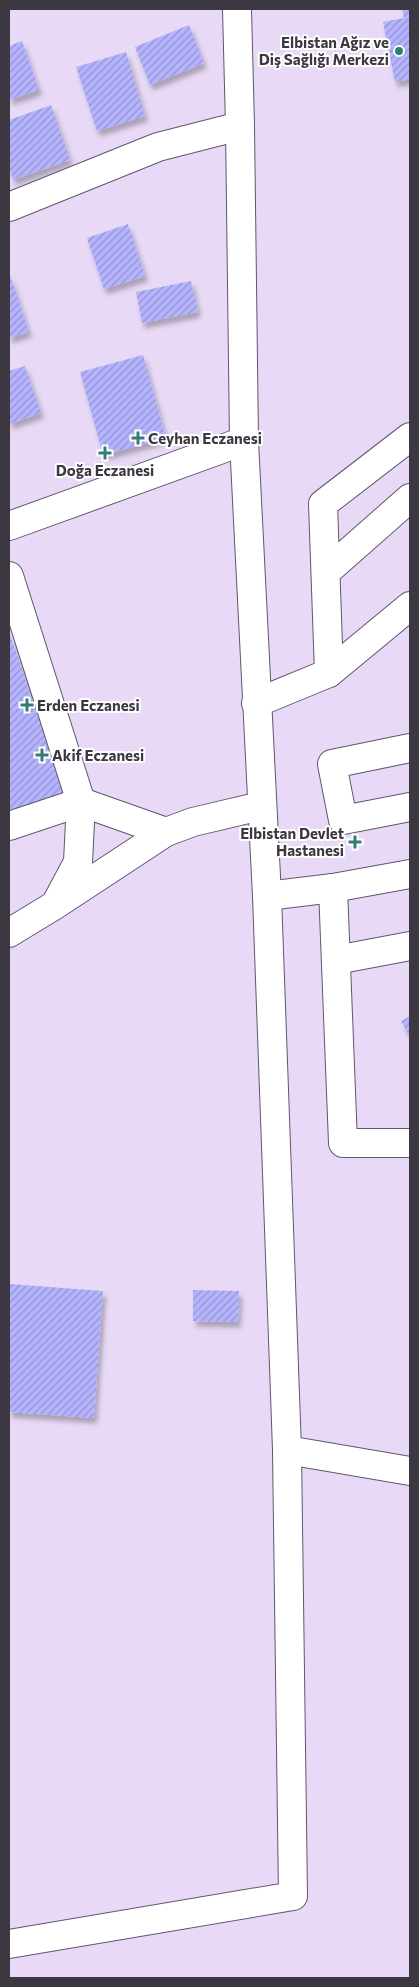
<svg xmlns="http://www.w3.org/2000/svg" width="419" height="1987" viewBox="0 0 419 1987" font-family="Commissioner,sans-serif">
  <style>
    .building { fill: url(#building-hatch); filter: url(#shadow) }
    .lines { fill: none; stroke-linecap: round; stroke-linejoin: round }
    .minor-casing { stroke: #61566d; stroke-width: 30 }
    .minor { stroke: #fff; stroke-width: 28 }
    .poi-dot { fill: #347c77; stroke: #fff; stroke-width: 2 }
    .labels { text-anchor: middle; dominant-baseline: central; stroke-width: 4; stroke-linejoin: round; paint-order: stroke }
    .poi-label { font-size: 15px; font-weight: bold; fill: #3d3742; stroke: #fff; text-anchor: start }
  </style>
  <defs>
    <pattern id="building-hatch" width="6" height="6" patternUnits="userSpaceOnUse" patternTransform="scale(1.25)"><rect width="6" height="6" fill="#b5b4fe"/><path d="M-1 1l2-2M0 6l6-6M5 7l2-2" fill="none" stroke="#9493cf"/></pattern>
    <filter id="shadow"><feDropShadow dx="3" dy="5.5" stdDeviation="2.5" flood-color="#0004"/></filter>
  </defs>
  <rect width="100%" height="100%" fill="#e8daf6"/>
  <g class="building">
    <path d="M402,9H410V79L395,82L383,22L404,18Z"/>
    <path d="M189,25L204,63L150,85L135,47Z"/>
    <path d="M22,41L39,90L9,100V46Z"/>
    <path d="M126,52L145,116L97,131L76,67Z"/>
    <path d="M51,105L70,160L13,180L9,168V120Z"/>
    <path d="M128,224L145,276L104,289L87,238Z"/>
    <path d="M9,272L29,332L9,338Z"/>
    <path d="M191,281L198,312L142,323L136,292Z"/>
    <path d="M143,355L166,438L103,455L80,372Z"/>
    <path d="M25,366L41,413L9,424V371Z"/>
    <path d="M9,632L65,792L9,812Z"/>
    <path d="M410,1016V1037L401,1021Z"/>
    <path d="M9,1284L103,1291L94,1418L9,1412Z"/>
    <path d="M193,1290L239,1291L238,1322L193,1321Z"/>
  </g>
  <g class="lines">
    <g class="minor-casing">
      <g id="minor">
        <path d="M237,9L240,126L244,441L267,896L287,1450L410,1471"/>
        <path d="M9,207L158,147L240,126"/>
        <path d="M9,526L244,441"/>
        <path d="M326,572L410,498"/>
        <path d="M9,576L81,802L78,862L55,905L9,933"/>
        <path d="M329,673L323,504L410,437"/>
        <path d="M256,703L329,673L410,606"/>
        <path d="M410,748L332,764L343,820L410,807"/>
        <path d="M9,826L81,802L166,832L193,822L261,806"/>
        <path d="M333,888L343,1143H410"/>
        <path d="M267,896L333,888L410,874"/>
        <path d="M58,903L166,832"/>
        <path d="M336,960L410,946"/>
        <path d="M9,1944L293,1896L287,1450"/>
      </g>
    </g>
    <use href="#minor" class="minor"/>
  </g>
  <g class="poi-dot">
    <circle cx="399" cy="51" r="5"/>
    <path d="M135.5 430.5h5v5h5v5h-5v5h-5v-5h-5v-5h5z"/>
    <path d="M102.5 445.5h5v5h5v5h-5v5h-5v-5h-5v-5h5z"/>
    <path d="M24.5 697.5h5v5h5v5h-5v5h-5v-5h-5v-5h5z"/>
    <path d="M39.5 747.5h5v5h5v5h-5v5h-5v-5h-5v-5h5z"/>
    <path d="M352.5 834.5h5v5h5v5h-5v5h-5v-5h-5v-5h5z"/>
  </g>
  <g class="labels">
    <g class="poi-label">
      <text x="389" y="42" text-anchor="end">Elbistan Ağız ve<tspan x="389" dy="17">Diş Sağlığı Merkezi</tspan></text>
      <text x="148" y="438">Ceyhan Eczanesi</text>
      <text x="105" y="470" text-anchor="middle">Doğa Eczanesi</text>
      <text x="37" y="705">Erden Eczanesi</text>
      <text x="52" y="755">Akif Eczanesi</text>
      <text x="344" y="833" text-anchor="end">Elbistan Devlet<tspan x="344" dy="17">Hastanesi</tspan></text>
    </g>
  </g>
  <rect width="419" height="1987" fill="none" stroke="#3d3742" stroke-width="20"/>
</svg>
